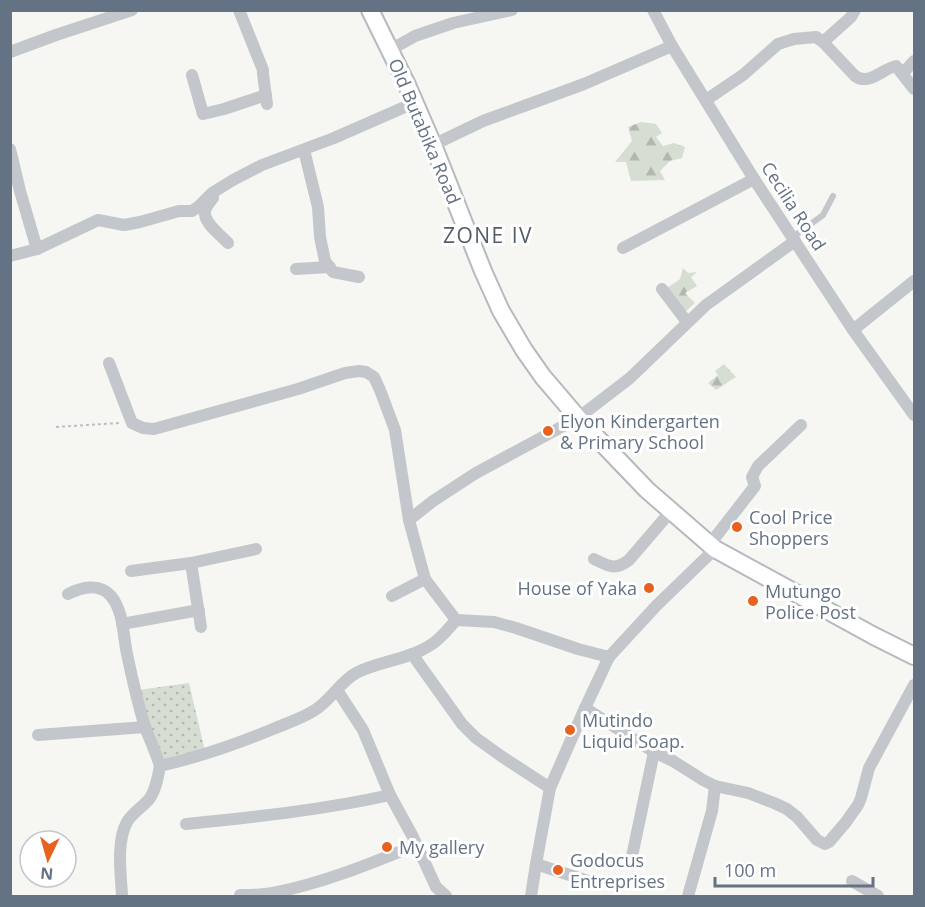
<svg xmlns="http://www.w3.org/2000/svg" width="925" height="907" viewBox="0 0 925 907" font-family="'Open Sans',sans-serif">
  <style>
    .forest { fill: url(#forest-firs) }
    .park { fill: url(#park-dots) }
    .lines { fill: none; stroke-linecap: round; stroke-linejoin: round }
    .secondary-casing { stroke: #b5babf; stroke-width: 20 }
    .path { stroke: #bdbfc1; stroke-width: 2; stroke-dasharray: 3 3; stroke-linecap: butt }
    .service { stroke: #c3c6ca; stroke-width: 6 }
    .minor { stroke: #c3c6ca; stroke-width: 12 }
    .secondary { stroke: #fff; stroke-width: 16 }
    .poi-dot { fill: #e76121; stroke: #fff; stroke-width: 2 }
    .labels { text-anchor: middle; dominant-baseline: central; stroke-width: 6; stroke-linejoin: round; paint-order: stroke }
    .street-label { font-size: 18px; fill: #647384; stroke: #fff }
    .poi-label { font-size: 18px; fill: #647384; stroke: #fff; text-anchor: start }
    .quarter-label { font-size: 21px; letter-spacing: 1.5px; fill: #525d69; stroke: #fff }
  </style>
  <defs>
    <pattern id="forest-firs" width="22" height="20" patternUnits="userSpaceOnUse" patternTransform="scale(1.5)"><rect width="22" height="20" fill="#d6ddd3"/><path d="M5 1l3.5 6h-7zM16 11l3.5 6h-7z" fill="#b1b8b1"/></pattern>
    <pattern id="park-dots" width="8" height="8" patternUnits="userSpaceOnUse" patternTransform="scale(1.5)"><rect width="8" height="8" fill="#d6ddd3"/><path d="M2 2h.1M6 6h.1" fill="none" stroke="#b1b8b1" stroke-width="1.8" stroke-linecap="round"/></pattern>
  </defs>
  <rect width="100%" height="100%" fill="#f6f6f2"/>
  <g class="forest">
    <path d="M641,122L656,124L662,133L656,137L663,146L674,143L685,147L682,158L670,161L660,171L665,180L631,181L626,162H615L632,141L628,127Z"/>
    <path d="M683,268L688,273L697,272L691,277L697,286L685,293L695,303L684,313L667,288L680,279Z"/>
    <path d="M724,364L736,377L716,390L708,383L718,375L715,371Z"/>
  </g>
  <path class="park" d="M189,683L205,751L169,763L159,754L138,690Z"/>
  <g class="lines">
    <g class="secondary-casing">
      <path id="secondary" d="M370,10L407,85L433,145L483,271L501,311L524,350L543,377L578,418L647,490L715,549L874,636L914,656"/>
    </g>
    <path class="path" d="M56,427L119,423"/>
    <path class="service" d="M793,237L823,215L833,196"/>
    <g class="minor">
      <path d="M239,10L263,70V74L267,104"/>
      <path d="M653,10L672,46L754,179L853,330L914,415"/>
      <path d="M823,42L851,17L855,10"/>
      <path d="M390,50L415,36L453,23L512,10"/>
      <path d="M10,52L56,35L132,10"/>
      <path d="M903,73L914,61"/>
      <path d="M192,75L203,114L224,109L266,95"/>
      <path d="M706,100L743,75L778,44L794,39L816,37L823,42L855,76C869,86 882,69 896,66L914,89"/>
      <path d="M433,145L483,121L584,84L672,46"/>
      <path d="M10,149L20,191L37,249"/>
      <path d="M304,150L318,207L320,237L325,261L333,272L359,277"/>
      <path d="M213,198C210,202 206,206 205,211C203,223 221,235 228,243"/>
      <path d="M623,248L754,179"/>
      <path d="M10,256L37,249L98,220L124,225L140,222L179,211H192L198,207L212,193L233,180L262,165L334,138L407,106H416"/>
      <path d="M296,269L330,267"/>
      <path d="M662,289L687,322"/>
      <path d="M853,330L914,281"/>
      <path d="M109,363L132,423L143,428L154,429L298,389L345,373L359,371L366,372L374,377L380,390L395,430L409,520"/>
      <path d="M710,544L755,486L752,477L758,466L801,425"/>
      <path d="M594,559C608,566 615,571 629,560L671,511"/>
      <path d="M191,563L201,627"/>
      <path d="M131,571L191,563L256,549"/>
      <path d="M68,594C82,587 100,583 111,596C124,612 123,636 127,654C132,678 138,704 145,727C150,740 156,753 160,766"/>
      <path d="M392,596L425,579"/>
      <path d="M456,620L425,579L409,520L433,501L476,473L578,418L630,378L706,305L795,241"/>
      <path d="M122,624L199,610"/>
      <path d="M412,654L462,724L476,738L501,756L550,788"/>
      <path d="M337,690L363,730L390,795L413,837L436,887L446,896"/>
      <path d="M585,708L654,752L673,761L703,780L715,786L748,793L774,803L787,809L797,817L817,840L825,844L829,842L846,822L858,805L861,798L869,768L914,685"/>
      <path d="M38,735L145,727"/>
      <path d="M186,824C254,817 323,810 390,795"/>
      <path d="M631,861L654,752"/>
      <path d="M536,864L594,883"/>
      <path d="M852,881L878,896"/>
      <path d="M240,895C251,895 262,895 273,893C323,883 370,864 416,845"/>
      <path d="M122,896C121,874 116,842 127,822C133,812 143,807 150,798C156,789 158,777 160,766C199,757 237,744 273,729C287,723 303,718 315,710C331,700 340,682 356,673C379,661 407,660 429,646C440,640 448,629 456,620L494,622L516,628L578,649L609,657"/>
      <path d="M531,896L536,864L550,788L585,708L609,657L657,605L715,549"/>
      <path d="M688,896L712,811L715,786"/>
    </g>
    <use href="#secondary" class="secondary"/>
  </g>
  <g class="poi-dot">
    <circle cx="548" cy="431" r="6"/>
    <circle cx="737" cy="527" r="6"/>
    <circle cx="649" cy="588" r="6"/>
    <circle cx="753" cy="601" r="6"/>
    <circle cx="570" cy="730" r="6"/>
    <circle cx="387" cy="847" r="6"/>
    <circle cx="558" cy="870" r="6"/>
  </g>
  <g class="labels">
    <g class="street-label">
      <text transform="translate(425 131) rotate(67)">Old Butabika Road</text>
      <text transform="translate(794 206) rotate(57)">Cecilia Road</text>
    </g>
    <g class="poi-label">
      <text x="560" y="421">Elyon Kindergarten<tspan x="560" dy="21">&amp; Primary School</tspan></text>
      <text x="749" y="517">Cool Price<tspan x="749" dy="21">Shoppers</tspan></text>
      <text x="637" y="588" text-anchor="end">House of Yaka</text>
      <text x="765" y="591">Mutungo<tspan x="765" dy="21">Police Post</tspan></text>
      <text x="582" y="720">Mutindo<tspan x="582" dy="21">Liquid Soap.</tspan></text>
      <text x="399" y="847">My gallery</text>
      <text x="570" y="860">Godocus<tspan x="570" dy="21">Entreprises</tspan></text>
    </g>
    <g class="quarter-label">
      <text x="488" y="235">ZONE IV</text>
    </g>
  </g>
  <rect width="925" height="907" fill="none" stroke="#647384" stroke-width="24"/>
  <g transform="translate(48 859) rotate(185)"><circle r="28" fill="#ffffff" stroke="#c1c7ce" stroke-width="1.5"/>
  <path d="M0-4.5L10 22L0 15L-10 22Z" fill="#e76121"/>
  <text y="-9" font-size="16" font-weight="bold" text-anchor="middle" fill="#647384">N</text>
  </g>
  <path d="M715 877v9h158v-9" fill="none" stroke="#647384" stroke-width="3"/>
  <text x="724" y="877" font-size="18" fill="#647384" stroke="#ffffff" stroke-width="4.5" paint-order="stroke">100 m</text>
</svg>
